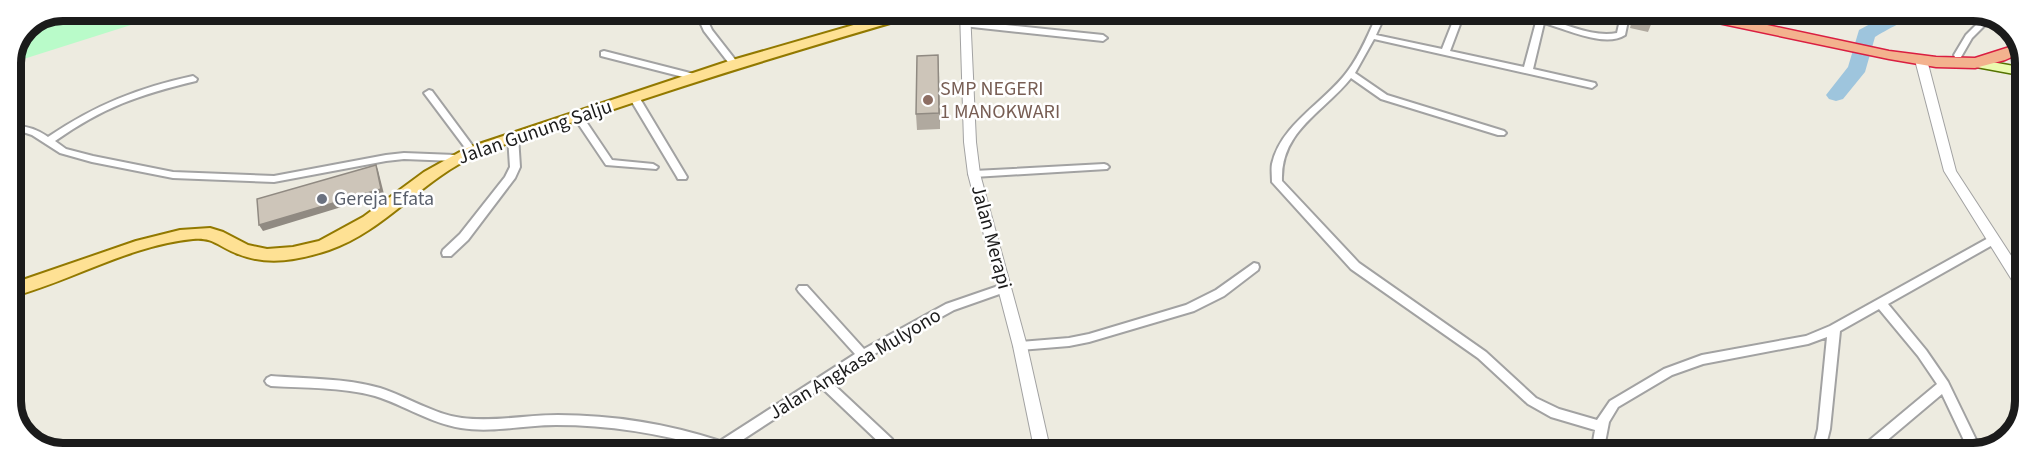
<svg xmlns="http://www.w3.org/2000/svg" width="2036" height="464" viewBox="0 0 2036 464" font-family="'Source Sans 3',sans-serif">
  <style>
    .park { fill: #b9fbc9 }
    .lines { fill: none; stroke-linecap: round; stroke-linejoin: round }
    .river { fill: #9ec5dd; fill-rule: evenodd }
    .minor-casing { stroke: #a2a2a2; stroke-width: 4 }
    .tertiary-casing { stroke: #a2a2a2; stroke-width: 2 }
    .secondary-casing { stroke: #557301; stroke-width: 3 }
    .primary-casing { stroke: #927900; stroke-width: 4 }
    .trunk-casing { stroke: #da1e41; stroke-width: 3 }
    .minor { fill: #fff; fill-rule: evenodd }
    .tertiary { fill: #fff; fill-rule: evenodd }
    .secondary { fill: #ebfbb0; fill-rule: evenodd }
    .primary { fill: #fee194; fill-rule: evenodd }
    .trunk { fill: #f3b28e; fill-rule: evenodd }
    .wall { fill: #b0a99f }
    .shaded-wall { fill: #908a82 }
    .building { fill: #cdc5b9; stroke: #908a82; stroke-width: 1.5 }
    .education-dot { fill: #8d6e63; stroke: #fff; stroke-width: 2 }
    .worship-dot { fill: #6b7280; stroke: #fff; stroke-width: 2 }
    .labels { text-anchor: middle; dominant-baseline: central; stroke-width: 5; stroke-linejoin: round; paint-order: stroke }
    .education-label { font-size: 20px; fill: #785e54; stroke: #fff; text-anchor: start }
    .street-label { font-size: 20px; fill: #1b1b1b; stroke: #fff }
    .worship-label { font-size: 20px; fill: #5b616d; stroke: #fff; text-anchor: start }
    .rim { fill: none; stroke: #1b1b1b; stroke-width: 8 }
  </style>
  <rect width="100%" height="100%" fill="#edebe0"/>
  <path class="park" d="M63,11H175L11,63L26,26Z"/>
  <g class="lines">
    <path class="river" d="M1892,12H1916C1911,19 1885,30 1875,37L1865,72L1843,99L1836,101L1829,99L1826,95L1848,67L1859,30Z"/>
    <g class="minor-casing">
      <g id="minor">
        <path d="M695,11H703L712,30L737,62V66H731L704,31Z"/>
        <path d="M1379,11H1387L1376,35L1442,49L1457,11H1465L1450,51L1524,67L1539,11H1547L1545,19C1568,24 1593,38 1617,33L1622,11H1630L1625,35C1605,48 1566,29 1544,23L1533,69L1595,83L1596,85L1592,88L1374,39L1355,73L1387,95L1504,131L1506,133L1504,135H1498L1381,99L1351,78C1323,113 1280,131 1282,181L1359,263L1486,352L1536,398L1559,409L1597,420L1610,401L1664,369L1702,355L1806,336L1830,326L1992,236L1996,237L1997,240L1996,243L1888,304L1926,350L1948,382L1981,450L1970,453L1942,394L1872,453H1858L1859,449L1937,384L1918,356L1879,309L1840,331L1830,429L1824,453H1812L1818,429L1827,337L1808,344L1703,364L1672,375L1618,407L1609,422L1603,453H1591L1595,430L1551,417L1528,404L1478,358L1351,269L1272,182C1272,176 1271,169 1272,164C1281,124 1324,103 1347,72C1361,54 1369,32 1379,11Z"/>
        <path d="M1724,11H1732V15L1728,17H1725Z"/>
        <path d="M1987,14L1993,17L1972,38L1961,57H1955L1954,55L1966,35Z"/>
        <path d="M966,21L1103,35L1107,38L1103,41L963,26V22Z"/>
        <path d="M604,51L698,75L699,77L695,80L601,56V52Z"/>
        <path d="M193,76L197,79L196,81C138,95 104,107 55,141L66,149L93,156L173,172L274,176L386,155L404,153L455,155L460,158L455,161L404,159L386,161L274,182L173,178L92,162L60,153L32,135L20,131L11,132V126C25,125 36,129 48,137C95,105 138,88 193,76Z"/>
        <path d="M429,90L432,91L475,149L477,151L475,153H469L424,93Z"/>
        <path d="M634,94L639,97L687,177L686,179H678L677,177L629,97Z"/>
        <path d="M578,113L581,114L612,160L653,164L658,167L656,169L606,165L573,116Z"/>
        <path d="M513,133L518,136L520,167L515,178L468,240L451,256H443L442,253L443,250L460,234L505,177L510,167L508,136Z"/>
        <path d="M1104,164L1107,165L1109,167L1107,169L974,177L969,174L974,171Z"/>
        <path d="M1254,263L1258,264L1259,267L1258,270L1224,296L1194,311L1089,342L1069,346L1020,350L1016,349L1014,346L1016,343L1020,342L1069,338L1089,334L1186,305L1216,290Z"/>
        <path d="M1004,284L1008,285L1010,288L1008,291L954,310L867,358L831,382L892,439L894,443L892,447L888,448L884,447L822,388L733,446L742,449L743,453H706L709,448C660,433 608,425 556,425C525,425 492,433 461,428C430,423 404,405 375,396C342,387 306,388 271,386L267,384L265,381L267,378L271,376C307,379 345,378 380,388C408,397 433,414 462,418C494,422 526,415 558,415C613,415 668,424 720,441L855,354L799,292L797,289L799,286H807L864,349L946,304Z"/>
      </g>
    </g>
    <g class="tertiary-casing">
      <g id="tertiary">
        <path d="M960,11H970L976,142L980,174L1027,346L1051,453H1035L1013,346L968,174L964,142Z"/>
        <path d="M1921,57L1927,60L1956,171L2025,277V294L2020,293L1944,171L1915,60Z"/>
      </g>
    </g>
    <g class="secondary-casing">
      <g id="secondary">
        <path d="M2011,48L2024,54L2025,64L2007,55L2005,52L2007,49Z"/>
        <path d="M1975,59L2025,68V76L1971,66L1969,63L1971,60Z"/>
      </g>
    </g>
    <g class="primary-casing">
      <path id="primary" d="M902,11H922L921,14C814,45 708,77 602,113C561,126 517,138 477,155C423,178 385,231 329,250C299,260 268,266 238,254C219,247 214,237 193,239C130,245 71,281 11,297V284L136,241L180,230L210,228L223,232L248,245L267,249L293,247L319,241L363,217L424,172L467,148L729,61Z"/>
    </g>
    <g class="trunk-casing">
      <path id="trunk" d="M1673,11H1702L1889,51L1936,57L1975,58L2019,44L2023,52L2005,60L1975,68L1936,67L1889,59L1680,15Z"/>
    </g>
    <use href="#minor" class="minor"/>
    <use href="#tertiary" class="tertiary"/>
    <use href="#secondary" class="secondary"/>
    <use href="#primary" class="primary"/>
    <use href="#trunk" class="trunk"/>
  </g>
  <g class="wall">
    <path d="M1634,11H1655L1652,22L1648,32L1630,28Z"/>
    <path d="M938,55L940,129L917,130L916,114Z"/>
  </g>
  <g class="shaded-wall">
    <path d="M938,55L939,71L940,129L939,113Z"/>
    <path d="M376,165L378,170L384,194L263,231L259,225Z"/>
  </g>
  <g class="building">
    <path d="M1636,11H1655L1652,22L1634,18Z"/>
    <path d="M938,55L939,113L916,114L917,56Z"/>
    <path d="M376,165L381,189L259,225L257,199Z"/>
  </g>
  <circle class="education-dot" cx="928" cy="100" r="6"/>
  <circle class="worship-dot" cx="322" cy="199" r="6"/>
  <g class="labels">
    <g class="education-label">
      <text x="940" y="89">SMP NEGERI<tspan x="940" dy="23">1 MANOKWARI</tspan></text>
    </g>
    <g class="street-label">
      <text transform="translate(535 132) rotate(-19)">Jalan Gunung Salju</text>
      <text transform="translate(991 237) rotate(75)">Jalan Merapi</text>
      <text transform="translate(855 364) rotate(-31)">Jalan Angkasa Mulyono</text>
    </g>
    <g class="worship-label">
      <text x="334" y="199">Gereja Efata</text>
    </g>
  </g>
  <path d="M0 0H2036V464H0ZM63 21H1973A42 42 0 0 1 2015 63V401A42 42 0 0 1 1973 443H63A42 42 0 0 1 21 401V63A42 42 0 0 1 63 21Z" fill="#fff" fill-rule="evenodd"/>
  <path class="rim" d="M63 21H1973A42 42 0 0 1 2015 63V401A42 42 0 0 1 1973 443H63A42 42 0 0 1 21 401V63A42 42 0 0 1 63 21Z"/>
</svg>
